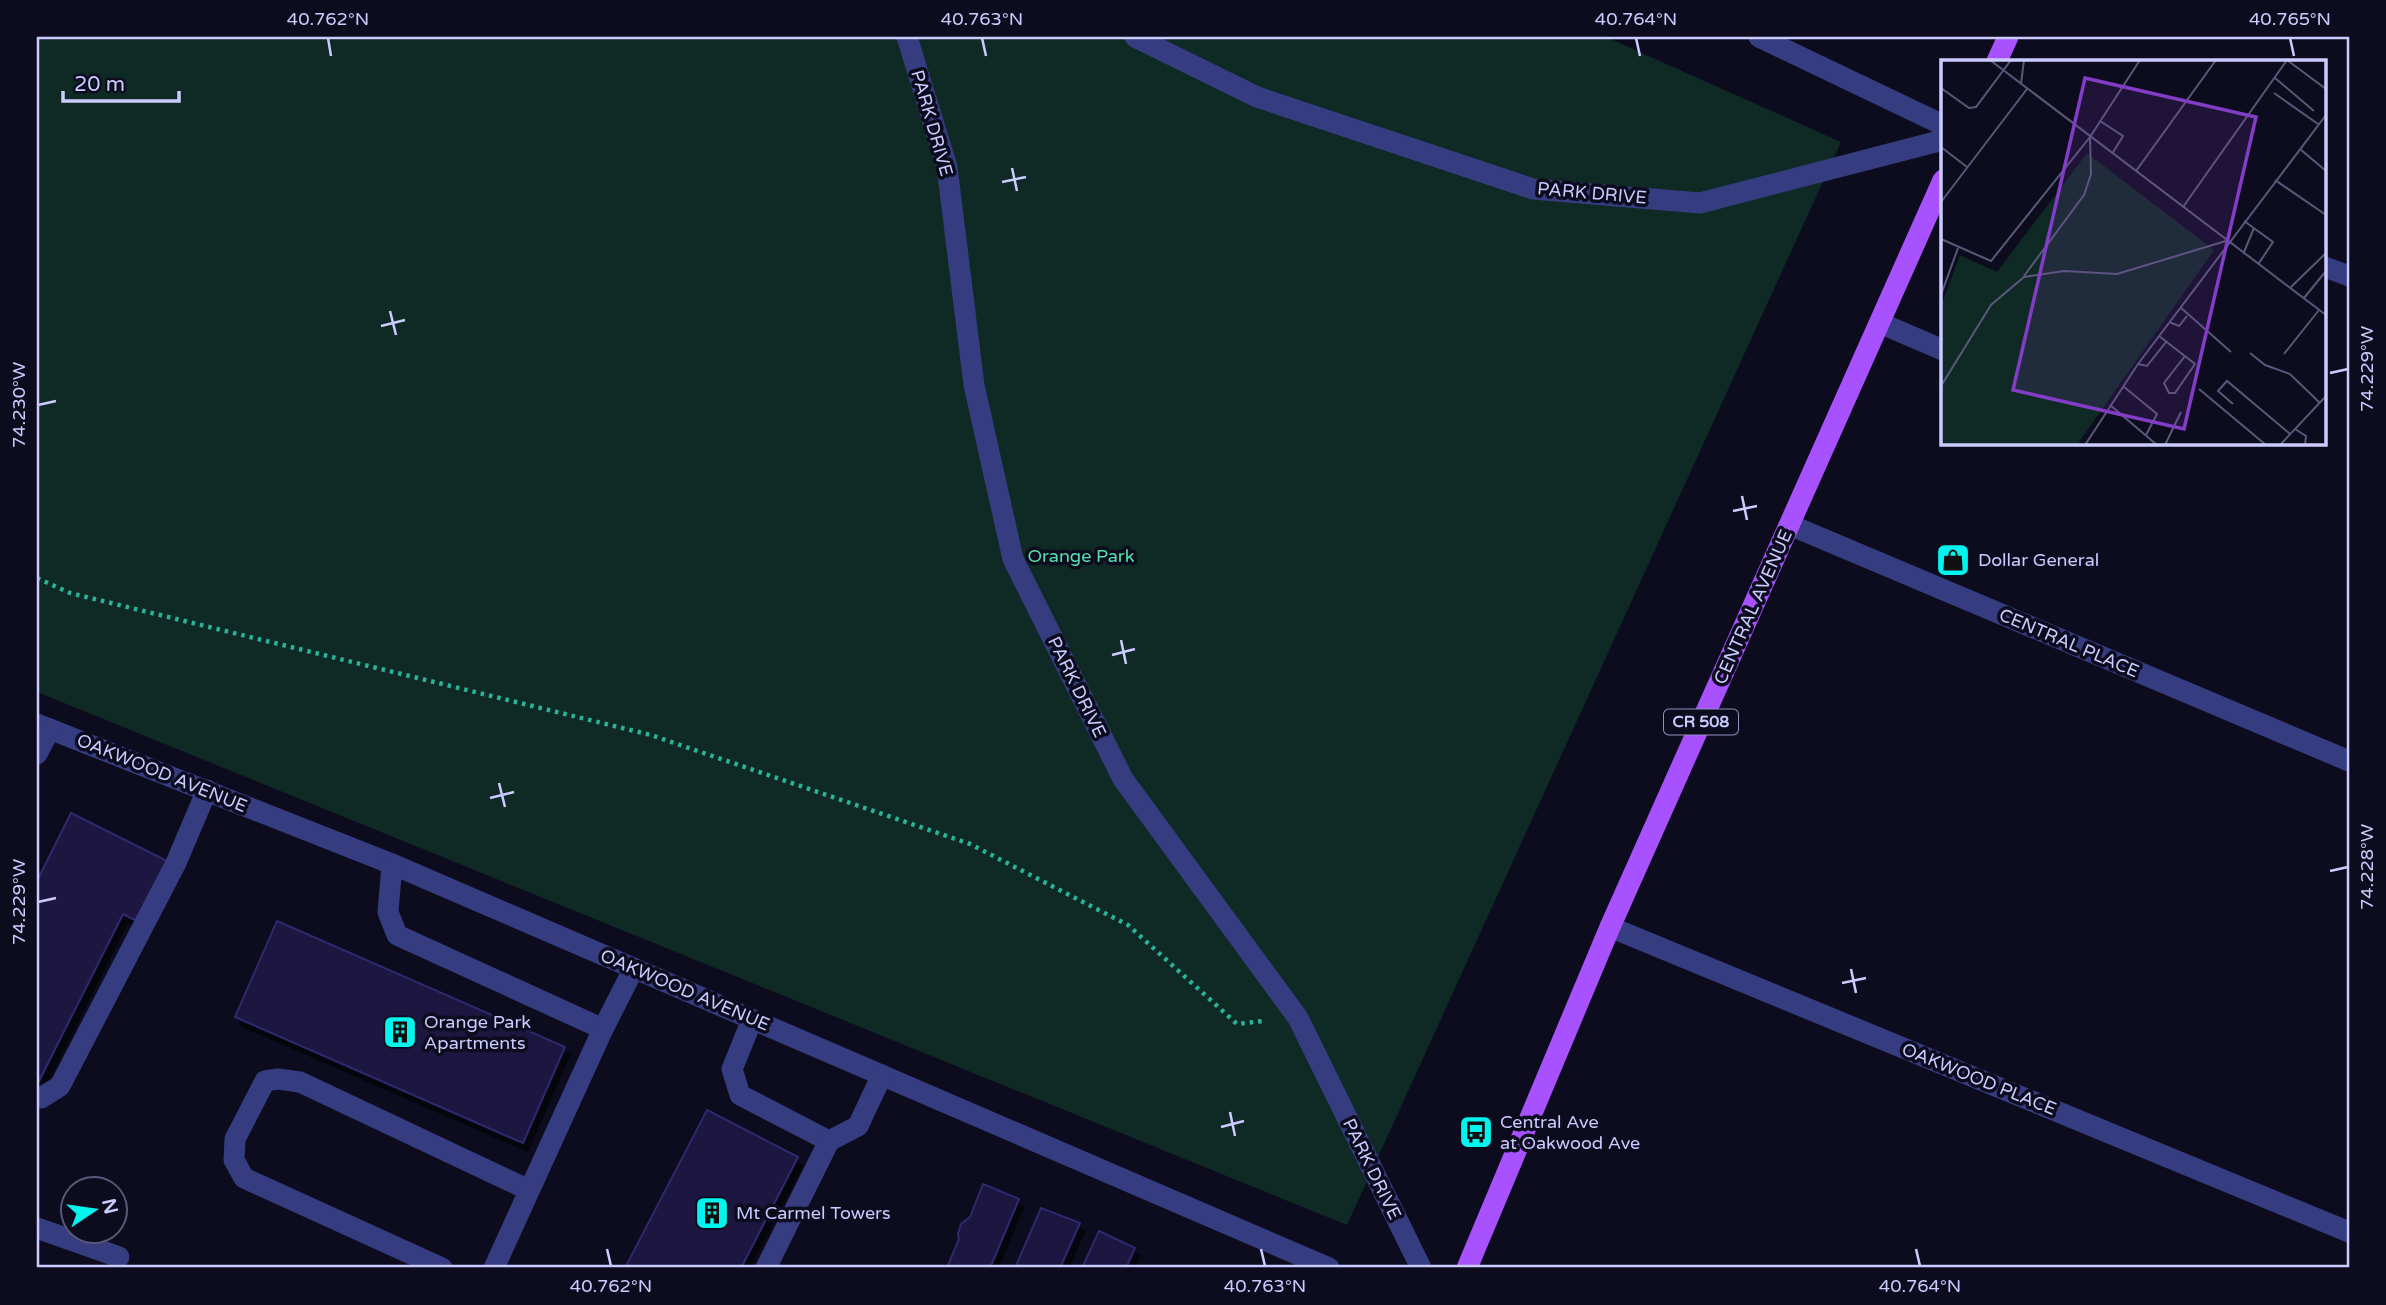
<svg xmlns="http://www.w3.org/2000/svg" width="2386" height="1305" viewBox="0 0 2386 1305" font-family="'Varela Round',sans-serif">
  <style>
    .green { fill: #0f2925 }
    .building { fill: #1a1741; stroke: #2d296d; stroke-width: 2; filter: url(#shadow) }
    .lines { fill: none; stroke-linecap: round; stroke-linejoin: round }
    .path { stroke: #2ab399; stroke-width: 4.5; stroke-dasharray: 3.5 5; stroke-linecap: butt }
    .minor { stroke: #353c80; stroke-width: 21 }
    .major { stroke: #a851ff; stroke-width: 21 }
    .ticks { fill: none; stroke: #cacbff; stroke-width: 2.5 }
    .labels { text-anchor: middle; dominant-baseline: central; stroke-width: 7; stroke-linejoin: round; paint-order: stroke }
    .shield { fill: #0d0c1f; stroke: #9192bc; stroke-width: 2 }
    .shield-label { font-size: 16px; font-weight: bold; fill: #cacbff }
    .street-label { font-size: 18px; fill: #cacbff; stroke: #0d0c1f }
    .park-label { font-size: 18px; fill: #54e1ac; stroke: #0d0c1f }
    .poi-label { font-size: 18px; fill: #cacbff; stroke: #0d0c1f; text-anchor: start }
    .inset-road { fill: none; stroke: #595879; stroke-width: 2 }
    .view { fill: #833cc5; fill-opacity: 0.15; stroke: #833cc5; stroke-width: 3.5 }
    .inset-edge { fill: none; stroke: #cacbff; stroke-width: 3.5 }
    .neatline { fill: none; stroke: #cacbff; stroke-width: 2.5 }
    .ticks-label { font-size: 18px; text-anchor: middle; fill: #cacbff }
  </style>
  <defs>
    <filter id="shadow"><feDropShadow dx="4.5" dy="8" stdDeviation="0" flood-color="#0009"/></filter>
  </defs>
  <rect width="100%" height="100%" fill="#0d0c1f"/>
  <path class="green" d="M37,37H1606L1841,142L1347,1225L37,692Z"/>
  <g class="building">
    <path d="M71,813L171,863L141,923L123,914L38,1083L37,881Z"/>
    <path d="M277,921L565,1047L523,1143L235,1017Z"/>
    <path d="M707,1110L798,1157L741,1268H625Z"/>
    <path d="M983,1184L1019,1199L990,1268H947L959,1239L958,1234L961,1224L970,1217Z"/>
    <path d="M1041,1208L1080,1223L1060,1268H1015Z"/>
    <path d="M1099,1231L1135,1248L1126,1268H1082Z"/>
  </g>
  <g class="lines">
    <path class="path" d="M37,578L70,593L651,735L970,844L1128,925L1237,1024L1263,1021"/>
    <g class="minor">
      <path d="M907,37L947,167L974,385L1013,559L1123,779L1298,1018L1421,1268"/>
      <path d="M1135,37L1257,97L1533,189L1700,203L1943,140"/>
      <path d="M1759,37L1943,125"/>
      <path d="M2325,267L2349,276"/>
      <path d="M1880,323L1943,350"/>
      <path d="M1790,525L2349,761"/>
      <path d="M37,724L392,864L1329,1268"/>
      <path d="M37,754L50,729"/>
      <path d="M392,864L388,912L397,935L603,1029"/>
      <path d="M1610,927L2349,1232"/>
      <path d="M752,1020L732,1069L740,1095L829,1141"/>
      <path d="M37,1098H41L60,1086L176,863L207,790"/>
      <path d="M37,1228L119,1257"/>
      <path d="M442,1268L244,1178L234,1160L235,1139L265,1081L278,1079L300,1082L529,1190"/>
      <path d="M494,1268L603,1029L634,968"/>
      <path d="M766,1268L829,1141L858,1126L882,1075"/>
    </g>
    <g class="major">
      <path d="M1997,61L2008,37"/>
      <path d="M1467,1268L1610,927L1943,180"/>
    </g>
  </g>
  <path class="ticks" d="M328,38L331,56M982,38L986,56M1636,38L1640,56M2290,38L2294,56M1012,168L1017,191M1002,182L1026,177M390,311L396,335M381,326L405,320M2330,373L2348,369M38,405L56,401M1742,496L1747,520M1733,511L1757,506M1121,640L1126,664M1112,655L1135,649M499,783L505,807M490,798L514,792M2330,871L2348,867M38,902L56,898M1851,969L1856,993M1842,983L1866,978M1230,1112L1235,1136M1221,1127L1244,1121M607,1249L611,1266M1261,1249L1265,1266M1916,1249L1920,1266"/>
  <defs>
    <g id="shop-square" transform="scale(1.75)"><rect x="-9" y="-9" width="18" height="18" rx="4" fill="#00f5ee" stroke="#0d0c1f"/><path d="M-5-2.5h2.3a2.7 3.5 0 0 1 5.4 0H5L5.5 6h-11ZM-1.5-2.5h3a1.5 2.3 0 0 0-3 0Z" fill="#111"/></g>
    <g id="building-square" transform="scale(1.75)"><rect x="-9" y="-9" width="18" height="18" rx="4" fill="#00f5ee" stroke="#0d0c1f"/><path d="M-4-6H4V6H1V3H-1V6H-4ZM-2.5-4.3h1.7v1.8h-1.7ZM.8-4.3h1.7v1.8H.8ZM-2.5-1h1.7V.8h-1.7ZM.8-1h1.7V.8H.8Z" fill="#111"/></g>
    <g id="bus-square" transform="scale(1.75)"><rect x="-9" y="-9" width="18" height="18" rx="4" fill="#00f5ee" stroke="#0d0c1f"/><path d="M-5-6H5V4H4V6H2V4H-2V6H-4V4H-5ZM-3.5-4V0h7V-4ZM-3.5 1.2v1.5H-2V1.2ZM2 1.2v1.5H3.5V1.2Z" fill="#111"/></g>
  </defs>
  <g fill-rule="evenodd">
    <use href="#shop-square" x="1953" y="560"/>
    <use href="#building-square" x="400" y="1032"/>
    <use href="#bus-square" x="1476" y="1132"/>
    <use href="#building-square" x="712" y="1213"/>
  </g>
  <g class="labels">
    <rect class="shield" x="1664" y="709.5" width="74" height="25" rx="5"/>
    <g class="shield-label">
      <text x="1701" y="722">CR 508</text>
    </g>
    <g class="street-label">
      <text transform="translate(932 123) rotate(74)">PARK DRIVE</text>
      <text transform="translate(1592 193) rotate(5)">PARK DRIVE</text>
      <text transform="translate(1753 607) rotate(-66)">CENTRAL AVENUE</text>
      <text transform="translate(2069 643) rotate(23)">CENTRAL PLACE</text>
      <text transform="translate(1077 687) rotate(64)">PARK DRIVE</text>
      <text transform="translate(162 773) rotate(22)">OAKWOOD AVENUE</text>
      <text transform="translate(685 990) rotate(23)">OAKWOOD AVENUE</text>
      <text transform="translate(1979 1079) rotate(22)">OAKWOOD PLACE</text>
      <text transform="translate(1372 1169) rotate(64)">PARK DRIVE</text>
    </g>
    <g class="park-label">
      <text x="1081" y="556">Orange Park</text>
    </g>
    <g class="poi-label">
      <text x="1978" y="560">Dollar General</text>
      <text x="424" y="1022">Orange Park<tspan x="424" dy="21">Apartments</tspan></text>
      <text x="1500" y="1122">Central Ave<tspan x="1500" dy="21">at Oakwood Ave</tspan></text>
      <text x="736" y="1213">Mt Carmel Towers</text>
    </g>
  </g>
  <g transform="translate(1941 60)">
    <rect width="385" height="385" fill="#0d0c1f"/>
    <path d="M146,93L273,190L136,385H0V246L19,195L56,212Z" fill="#0f2925"/>
    <path class="inset-road" d="M49,0L385,255M346,0L385,29M334,18L373,51M80,24L83,0M0,28L28,48L35,47L70,0M333,33L377,64M159,61L182,76L171,94M0,87L26,107M359,89L385,111M195,111L275,0M334,120L385,155M0,142L86,29M242,147L346,0M303,161L332,182L318,203M0,179L50,201L149,77L199,0M303,192L313,168M83,216L143,135L150,114L149,78M350,227L385,193M0,235L17,188M363,238L385,211M239,247L290,292M228,262L238,266L246,256M218,276L254,304L234,333H228L223,323L244,296M309,293L324,305L349,314L379,343M343,294L378,250M197,304L206,306L225,282M0,326L50,245L83,217L123,211L176,214L288,180M182,326L216,354L205,375M258,329L325,385M292,344L277,331L286,321L349,374M169,345L216,385M354,369L365,376L364,385M144,385L197,304L385,55M224,385L240,352M339,385L385,336"/>
    <path class="view" d="M144,18L315,57L243,369L72,330Z"/>
    <rect width="385" height="385" class="inset-edge"/>
  </g>
  <rect width="2386" height="1305" fill="none" stroke="#0d0c1f" stroke-width="77"/>
  <g transform="translate(94 1210) rotate(77)"><circle r="33" fill="#0d0c1f" stroke="#595879" stroke-width="2"/>
  <path d="M0-5L12 26L0 18L-12 26Z" fill="#00f5ee"/>
  <text y="-10" font-size="19" font-weight="bold" text-anchor="middle" fill="#cacbff">N</text>
  </g>
  <path d="M63 91v10h116v-10" fill="none" stroke="#cacbff" stroke-width="3.5"/>
  <text x="74" y="91" font-size="21" fill="#cacbff" stroke="#0d0c1f" stroke-width="5" paint-order="stroke">20 m</text>
  <rect x="38" y="38" width="2310" height="1228" class="neatline"/>
  <g class="ticks-label">
    <text x="328" y="25">40.762°N</text>
    <text x="982" y="25">40.763°N</text>
    <text x="1636" y="25">40.764°N</text>
    <text x="2290" y="25">40.765°N</text>
    <text transform="translate(2367 369) rotate(-90)" y="6">74.229°W</text>
    <text transform="translate(19 405) rotate(-90)" y="6">74.230°W</text>
    <text transform="translate(2367 867) rotate(-90)" y="6">74.228°W</text>
    <text transform="translate(19 902) rotate(-90)" y="6">74.229°W</text>
    <text x="611" y="1292">40.762°N</text>
    <text x="1265" y="1292">40.763°N</text>
    <text x="1920" y="1292">40.764°N</text>
  </g>
</svg>
